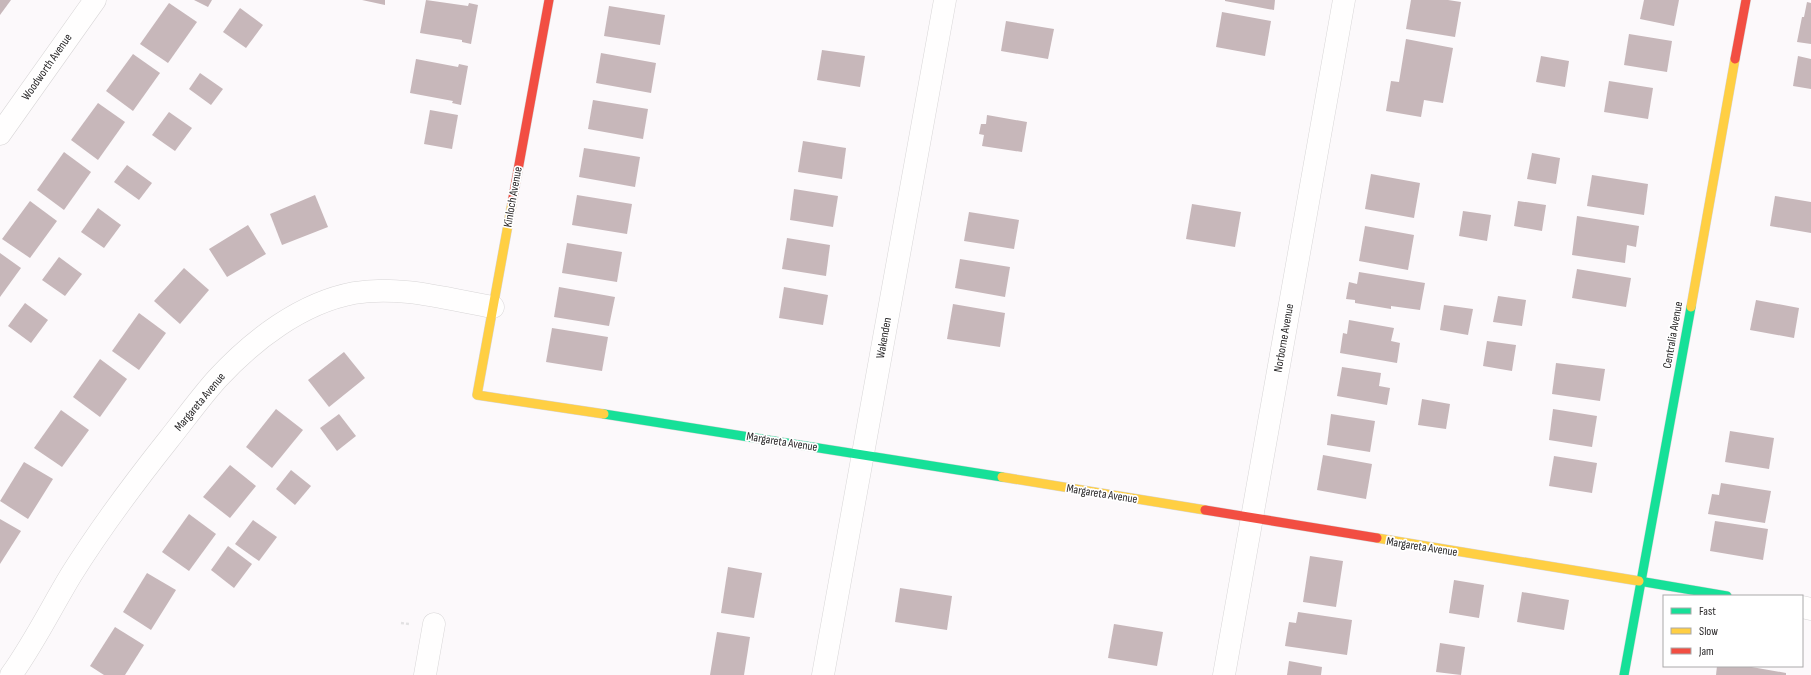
<svg xmlns="http://www.w3.org/2000/svg" width="1811" height="675" viewBox="0 0 1811 675" font-family="'Sofia Sans Condensed',sans-serif">
  <style>
    .building { fill: #c7b7ba }
    .lines { fill: none; stroke-linecap: round; stroke-linejoin: round }
    .street-casing { stroke: #d8d6d7; stroke-width: 23 }
    .fast-casing { stroke: #d8d6d7; stroke-width: 10 }
    .slow-casing { stroke: #d8d6d7; stroke-width: 10 }
    .jam-casing { stroke: #d8d6d7; stroke-width: 10 }
    .path { stroke: #e3e2e3; stroke-width: 2.5; stroke-dasharray: 3 2; stroke-linecap: butt }
    .street { stroke: #fffefe; stroke-width: 22 }
    .fast { stroke: #16e098; stroke-width: 9 }
    .slow { stroke: #ffcf43; stroke-width: 9 }
    .jam { stroke: #f24e42; stroke-width: 9 }
    .labels { text-anchor: middle; dominant-baseline: central; stroke-width: 3.5; stroke-linejoin: round; paint-order: stroke }
    .street-label { font-size: 12px; fill: #2b292a; stroke: #fff }
  </style>
  <rect width="100%" height="100%" fill="#fcf9fb"/>
  <g class="building">
    <path d="M0,0H11L0,15Z"/>
    <path d="M194,0H212L208,7Z"/>
    <path d="M362,0H385V5Z"/>
    <path d="M426,0L468,6L469,3L478,5L471,44L462,42V40L420,33Z"/>
    <path d="M1225,0H1275L1274,10L1225,1Z"/>
    <path d="M1411,0H1448L1461,2L1455,37L1406,29Z"/>
    <path d="M1644,0H1679L1674,26L1640,19Z"/>
    <path d="M1807,2L1811,3V44L1797,42L1802,17H1804Z"/>
    <path d="M169,3L197,22L168,63L140,44Z"/>
    <path d="M609,6L665,15L660,45L604,36Z"/>
    <path d="M240,8L263,25L246,48L223,32Z"/>
    <path d="M1222,12L1271,21L1265,56L1216,47Z"/>
    <path d="M1006,21L1054,29L1048,59L1001,51Z"/>
    <path d="M1629,34L1672,41L1667,72L1624,65Z"/>
    <path d="M1406,39L1453,48L1443,103L1424,100L1421,117L1386,111L1391,81L1399,82Z"/>
    <path d="M822,50L865,56L860,87L817,80Z"/>
    <path d="M601,53L656,63L651,93L596,83Z"/>
    <path d="M133,54L160,73L133,111L106,91Z"/>
    <path d="M1541,56L1569,61L1565,87L1536,82Z"/>
    <path d="M1798,56L1811,59V89L1793,86Z"/>
    <path d="M416,59L458,67L459,64L468,66L461,105L452,103L453,101L410,93Z"/>
    <path d="M200,73L223,89L211,105L189,89Z"/>
    <path d="M1609,81L1653,88L1648,119L1604,112Z"/>
    <path d="M593,100L648,109L643,139L588,129Z"/>
    <path d="M98,103L125,122L98,160L71,140Z"/>
    <path d="M430,110L458,115L452,149L424,144Z"/>
    <path d="M169,112L192,128L175,151L152,135Z"/>
    <path d="M987,115L1027,122L1022,152L982,146L984,135L979,134L981,124H986Z"/>
    <path d="M803,141L846,148L842,179L798,172Z"/>
    <path d="M584,148L640,157L635,187L579,177Z"/>
    <path d="M64,152L91,172L64,210L37,190Z"/>
    <path d="M1532,153L1560,158L1556,184L1527,179Z"/>
    <path d="M127,165L152,183L139,200L114,182Z"/>
    <path d="M1371,174L1420,183L1414,218L1365,209Z"/>
    <path d="M1592,175L1648,184L1644,215L1587,206Z"/>
    <path d="M794,189L838,196L833,227L790,220Z"/>
    <path d="M315,195L328,227L282,245L270,214Z"/>
    <path d="M577,195L632,204L627,234L572,225Z"/>
    <path d="M1775,196L1811,202V233L1770,226Z"/>
    <path d="M30,201L57,221L30,258L2,239Z"/>
    <path d="M1518,201L1546,205L1542,231L1514,226Z"/>
    <path d="M1192,204L1241,212L1235,247L1186,239Z"/>
    <path d="M98,208L121,225L104,248L81,232Z"/>
    <path d="M1463,211L1491,215L1487,241L1459,236Z"/>
    <path d="M969,212L1019,220L1014,249L964,241Z"/>
    <path d="M1577,216L1639,226L1636,247L1627,245L1625,263L1572,255Z"/>
    <path d="M248,225L266,254L227,277L209,249Z"/>
    <path d="M1365,226L1414,235L1408,270L1359,261Z"/>
    <path d="M787,238L830,245L826,276L782,269Z"/>
    <path d="M567,243L622,252L617,282L562,273Z"/>
    <path d="M0,253L21,268L0,297Z"/>
    <path d="M59,257L82,274L65,296L42,280Z"/>
    <path d="M960,259L1010,267L1005,297L955,288Z"/>
    <path d="M184,268L209,290L180,324L154,301Z"/>
    <path d="M1577,269L1631,278L1626,307L1572,298Z"/>
    <path d="M1359,272L1425,283L1420,310L1391,306V309L1355,303V300L1346,299L1349,282L1357,284Z"/>
    <path d="M559,287L615,297L609,326L554,317Z"/>
    <path d="M784,287L828,295L823,325L779,318Z"/>
    <path d="M1498,296L1526,300L1522,326L1493,322Z"/>
    <path d="M1756,300L1799,308L1794,338L1750,330Z"/>
    <path d="M25,303L48,320L31,343L8,326Z"/>
    <path d="M953,304L1005,313L1000,347L947,339Z"/>
    <path d="M1444,305L1473,309L1468,335L1440,330Z"/>
    <path d="M139,313L166,333L139,370L112,351Z"/>
    <path d="M1349,320L1394,328L1391,341L1400,343L1397,363L1340,353L1343,333L1347,334Z"/>
    <path d="M552,328L608,337L602,371L546,362Z"/>
    <path d="M1487,341L1516,345L1512,371L1483,366Z"/>
    <path d="M344,352L365,378L329,407L308,380Z"/>
    <path d="M100,359L127,379L100,417L73,397Z"/>
    <path d="M1556,363L1605,369L1600,401L1552,394Z"/>
    <path d="M1342,367L1381,373L1379,386L1390,388L1387,405L1337,396Z"/>
    <path d="M1422,399L1450,404L1446,429L1418,425Z"/>
    <path d="M276,409L303,430L272,468L246,447Z"/>
    <path d="M1553,409L1597,416L1592,447L1549,440Z"/>
    <path d="M61,410L89,430L62,467L34,448Z"/>
    <path d="M339,414L356,436L337,451L320,428Z"/>
    <path d="M1331,414L1375,421L1370,452L1327,445Z"/>
    <path d="M1730,431L1774,438L1769,469L1725,462Z"/>
    <path d="M1323,455L1372,464L1366,499L1317,490Z"/>
    <path d="M1554,456L1597,463L1592,493L1549,486Z"/>
    <path d="M24,462L53,479L28,519L0,501Z"/>
    <path d="M230,465L256,486L230,518L203,497Z"/>
    <path d="M291,470L311,486L295,505L276,489Z"/>
    <path d="M1721,483L1771,491L1765,523L1708,514L1712,494L1719,495Z"/>
    <path d="M189,514L216,534L189,571L162,552Z"/>
    <path d="M0,519L21,531L0,564Z"/>
    <path d="M253,520L277,537L259,561L235,544Z"/>
    <path d="M1715,521L1768,529L1763,560L1710,551Z"/>
    <path d="M228,546L252,564L234,588L211,570Z"/>
    <path d="M1310,556L1343,561L1336,607L1303,602Z"/>
    <path d="M728,567L762,573L754,618L721,613Z"/>
    <path d="M147,573L176,590L151,630L123,612Z"/>
    <path d="M1454,580L1484,585L1479,618L1449,613Z"/>
    <path d="M900,588L952,596L947,630L895,622Z"/>
    <path d="M1522,592L1569,600L1564,630L1517,622Z"/>
    <path d="M1298,612L1352,620L1347,655L1285,646L1289,622L1296,623Z"/>
    <path d="M1114,624L1163,632L1157,666L1108,658Z"/>
    <path d="M115,627L144,645L125,675H104L90,666Z"/>
    <path d="M717,632L750,637L744,675H710Z"/>
    <path d="M1440,643L1465,647L1461,675L1436,672Z"/>
    <path d="M1289,661L1322,667L1321,675H1287Z"/>
    <path d="M1717,666H1746L1786,673V675H1716Z"/>
  </g>
  <g class="lines">
    <g class="street-casing">
      <g id="street">
        <path d="M0,134L95,0"/>
        <path d="M1802,607L1811,609"/>
        <path d="M11,675C34,643 51,608 71,575C101,527 134,483 169,439C185,419 200,398 217,379C253,340 301,303 354,293C400,285 447,299 493,307"/>
        <path d="M425,675L434,624"/>
        <path d="M823,675L945,0"/>
        <path d="M1224,675L1344,0"/>
      </g>
    </g>
    <g class="fast-casing">
      <g id="fast">
        <path d="M604,414L1002,477"/>
        <path d="M1639,581L1727,596"/>
        <path d="M1624,675L1691,307"/>
      </g>
    </g>
    <g class="slow-casing">
      <g id="slow">
        <path d="M512,203L477,395L604,414"/>
        <path d="M1691,307L1735,59"/>
        <path d="M1002,477L1205,510"/>
        <path d="M1377,538L1639,581"/>
      </g>
    </g>
    <g class="jam-casing">
      <g id="jam">
        <path d="M1735,59L1746,0"/>
        <path d="M512,203L549,0"/>
        <path d="M1205,510L1377,538"/>
      </g>
    </g>
    <path class="path" d="M401,623L409,624"/>
    <use href="#street" class="street"/>
    <use href="#fast" class="fast"/>
    <use href="#slow" class="slow"/>
    <use href="#jam" class="jam"/>
  </g>
  <g class="labels">
    <g class="street-label">
      <text transform="translate(47 67) rotate(-55)">Woodworth Avenue</text>
      <text transform="translate(513 197) rotate(-80)">Kinloch Avenue</text>
      <text transform="translate(1673 335) rotate(-80)">Centralia Avenue</text>
      <text transform="translate(884 338) rotate(-80)">Wakenden</text>
      <text transform="translate(1284 338) rotate(-80)">Norborne Avenue</text>
      <text transform="translate(200 402) rotate(-50)">Margareta Avenue</text>
      <text transform="translate(782 442) rotate(9)">Margareta Avenue</text>
      <text transform="translate(1102 494) rotate(9)">Margareta Avenue</text>
      <text transform="translate(1422 547) rotate(9)">Margareta Avenue</text>
    </g>
  </g>
  <rect x="1663" y="595" width="140" height="72" fill="#ffffff" stroke="#aaa9aa"/>
  <rect x="1671" y="608" width="20" height="6" fill="#16e098" stroke="#aaa9aa"/>
  <text x="1699" y="615" font-size="12" fill="#2b292a">Fast</text>
  <rect x="1671" y="628" width="20" height="6" fill="#ffcf43" stroke="#aaa9aa"/>
  <text x="1699" y="635" font-size="12" fill="#2b292a">Slow</text>
  <rect x="1671" y="648" width="20" height="6" fill="#f24e42" stroke="#aaa9aa"/>
  <text x="1699" y="655" font-size="12" fill="#2b292a">Jam</text>
</svg>
